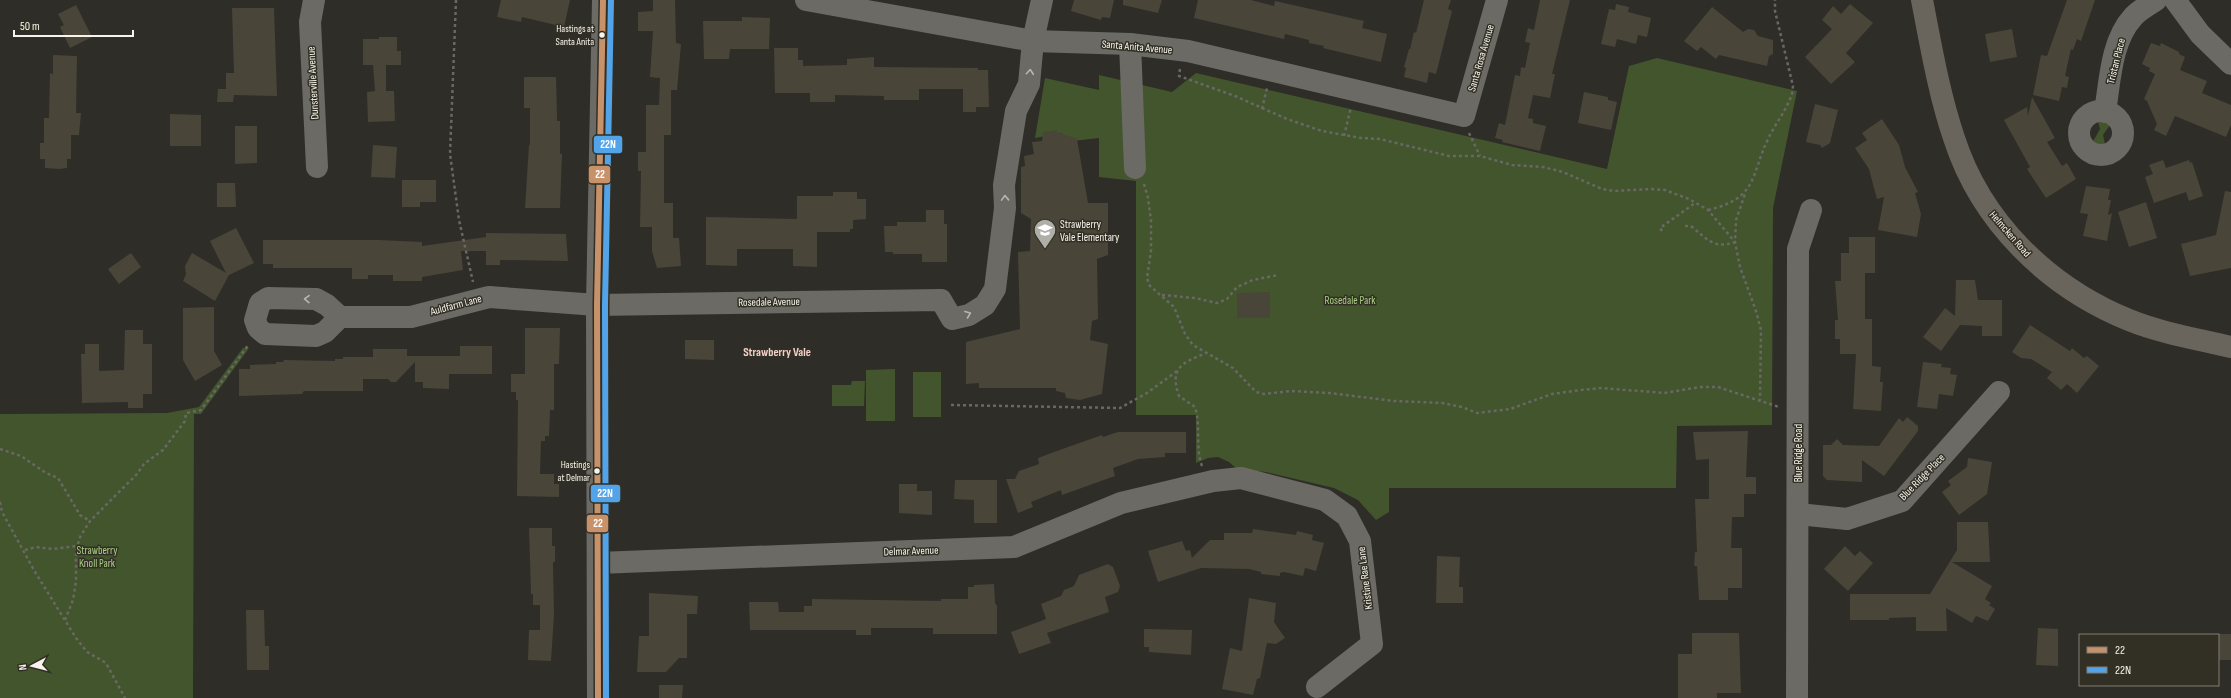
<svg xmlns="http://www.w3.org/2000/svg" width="2231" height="698" viewBox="0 0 2231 698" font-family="'Sofia Sans Condensed',sans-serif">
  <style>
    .green { fill: #42552d }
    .building { fill: #494539 }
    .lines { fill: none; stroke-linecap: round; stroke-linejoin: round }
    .path { stroke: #696864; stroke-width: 2.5; stroke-dasharray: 3 3; stroke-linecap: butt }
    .minor { stroke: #6b6a65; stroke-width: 22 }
    .major { stroke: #6a655c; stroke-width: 22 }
    .bus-1-casing { stroke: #322f24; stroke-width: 9 }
    .bus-2-casing { stroke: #322f24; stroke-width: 9 }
    .bus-1 { stroke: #c7916a; stroke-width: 6 }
    .bus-2 { stroke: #53a3e8; stroke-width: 6 }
    .oneway { stroke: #b7b6b0 }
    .bus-dot { fill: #f6f4ed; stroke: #322f24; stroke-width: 1.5 }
    .labels { text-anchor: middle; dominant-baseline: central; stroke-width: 3; stroke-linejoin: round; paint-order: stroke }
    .bus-label { font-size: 10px; fill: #f6f4ed; stroke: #322f24; text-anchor: end }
    .street-label { font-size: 11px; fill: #f6f4ed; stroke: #322f24 }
    .poi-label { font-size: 11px; fill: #f6f4ed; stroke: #322f24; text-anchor: start }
    .park-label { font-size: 11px; fill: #aad087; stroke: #322f24 }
    .neighbourhood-label { font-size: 12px; font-weight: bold; fill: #f3d0cc; stroke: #322f24 }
    .line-badge { stroke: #322f24; stroke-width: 1.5 }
    .badge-label { font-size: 11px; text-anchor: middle; font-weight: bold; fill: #fff }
  </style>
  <rect width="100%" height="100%" fill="#2e2d28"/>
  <g class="green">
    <path d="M1657,58L1797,91L1773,208L1772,425L1677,426L1676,488H1389V512L1376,520L1358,500L1334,488L1266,472L1237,469L1229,462L1218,457L1208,458L1196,463V415H1136V181L1099,177V138L1064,142L1062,133L1035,138L1045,78L1099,90V75L1172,92L1196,73L1607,169L1629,66Z"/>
    <path d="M2105,117L2112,122L2103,135L2106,149H2098L2091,145L2100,129L2097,118Z"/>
    <path d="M243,348H249L201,414H194L193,698H0V414L167,413L199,407Z"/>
    <path d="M895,369V421H866V370Z"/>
    <rect x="913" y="372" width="28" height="45"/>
    <path d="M852,381H865L864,406H832V385H851Z"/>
  </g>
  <g class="building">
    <path d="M501,0H570L564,27L522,17L521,22L497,17Z"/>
    <path d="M653,0H675L676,43L681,44L677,90H671V135H664V203H673V238H679L681,266L657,268L652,251V227H640L641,171H638V152H646V105H659L660,78L650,77L653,31H638V12L653,11Z"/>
    <path d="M1074,0H1114L1110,18L1102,17L1101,20L1071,11Z"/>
    <path d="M1123,0H1162L1158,13L1123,5Z"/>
    <path d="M1198,0H1251L1274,6L1275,1L1364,21L1362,28L1387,34L1381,62L1323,48L1324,46L1309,43V40L1285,34L1284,39L1194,18Z"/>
    <path d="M1424,0H1451L1448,9L1452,11L1436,74L1429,72L1427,83L1404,77L1406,68L1404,67L1409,49H1410L1414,32L1416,33Z"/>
    <path d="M1540,0H1570L1552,74H1555L1550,98L1533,95L1528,118L1533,119V123L1546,126L1540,151L1502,142L1503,140L1495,138L1499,123L1505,125L1515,75L1520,76L1521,67L1525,68L1530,43L1525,42L1528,28L1534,30Z"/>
    <path d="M2067,0H2095L2081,41L2077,39L2073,50L2071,49L2065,76L2069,77L2067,88L2062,87L2059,101L2033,95L2041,55L2047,56Z"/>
    <path d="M1616,4L1629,7L1628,12L1651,18L1647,37L1638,35L1636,44L1617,39L1615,47L1601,44L1609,9L1615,10Z"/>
    <path d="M1850,4L1873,23L1846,53L1855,62L1831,84L1805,57L1832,29L1822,20L1833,6L1841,14Z"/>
    <path d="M76,5L92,37L70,48L60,27L64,25L58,14Z"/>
    <path d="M1712,7L1743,32L1748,29L1754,30L1758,36L1773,40V54L1769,56L1767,66L1719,55L1716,59L1701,47L1697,51L1684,41Z"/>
    <path d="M232,8H274L277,96L234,95L233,102H217L218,89H226V73H234Z"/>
    <path d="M742,17L770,18L769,49H730L729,59H704L703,21H742Z"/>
    <path d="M2012,29L2017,57L1990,62L1985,34Z"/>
    <path d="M379,37H397V51H401V65H386V91H394L395,121L368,122L367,92L375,91L373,65H363V39H379Z"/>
    <path d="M2151,43L2160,46L2161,43L2179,52V54L2185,57L2180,70L2207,81L2202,93L2231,105V125L2226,137L2175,116L2166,136L2154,130L2157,124L2147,101L2144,99L2155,74L2149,71L2150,68L2142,64Z"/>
    <path d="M774,48H798V60H803V66L847,65V59L874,57V67L978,68V70H988L989,107H976V112H963V89H919V100H884V96L835,95V102H810V93H775Z"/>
    <path d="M53,55L77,56L76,113H81L79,135H71V159H67V168L59,169L45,168V159H40V143H44V118H49L50,73L53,74Z"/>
    <path d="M524,77H556L557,114V121H560V154H562L560,208H525L529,145H530V108H524Z"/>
    <path d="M1584,92L1608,97V100L1617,102L1611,130L1578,123Z"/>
    <path d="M2032,97L2055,138L2047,142L2062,166L2067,163L2076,179L2046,198L2027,169L2030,167L2004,120L2027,107L2028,116Z"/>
    <path d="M1815,104L1838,110L1830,143L1822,148L1820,145L1806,142Z"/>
    <path d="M170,114L201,115V146H170Z"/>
    <path d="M1882,119L1899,145L1905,167L1918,192L1915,193L1921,214L1917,237L1878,230L1884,197L1877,199L1869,169L1855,148L1867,140L1862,133Z"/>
    <path d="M235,126H257V163L235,164Z"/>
    <path d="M1057,130V132L1077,139L1088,203H1108V255L1097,259L1098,319L1092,321L1090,340L1108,344L1102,394L1080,400L1066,398L1065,393L1056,391V388H979V383L966,384V342L1020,329L1018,252L1030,251L1031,219L1021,213V167L1025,166L1024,156L1034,154L1032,142L1042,141L1043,132Z"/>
    <path d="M373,145L397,147L395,178L371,177Z"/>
    <path d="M2163,160L2166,168L2189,160L2190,163L2192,162L2203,196L2189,201L2186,192L2154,203L2145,177L2153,174L2149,165Z"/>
    <path d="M402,180H436V202H420V207H402Z"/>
    <path d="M217,183H235L236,207H217Z"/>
    <path d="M2086,186L2110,189L2108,200H2111L2108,215L2112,213L2107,241L2083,236L2088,214L2080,213Z"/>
    <path d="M2225,191L2231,192V268L2190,276L2181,244L2216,235Z"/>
    <path d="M833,192H857V199H866V219L853,220V229H850V232H817V267L793,266V249H737V266L706,265V217L797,219V196H833Z"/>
    <path d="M2146,202L2157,238L2129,247L2118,212Z"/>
    <path d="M926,210H944V224H947V262H922V254H893V252H885L884,226H897V222H926Z"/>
    <path d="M236,228L254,263L229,275L215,301L183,281L186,274L185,266L192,253L226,273L210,241Z"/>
    <path d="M486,233L566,234L568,261L500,260V265H486V251H461L463,270L422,277V281H393V275H368V279H352V268H273V264H263V240H379L422,242V246L486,237Z"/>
    <path d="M1849,237H1875V273H1865V319H1872V366L1881,367L1880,382H1883L1881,411L1853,409L1856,354H1840V339H1835V320H1838L1835,281H1841V253H1849Z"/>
    <path d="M131,253L141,267L119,284L108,269Z"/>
    <path d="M1956,280H1975L1978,300H2002V336H1982V326L1960,325L1941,351L1923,337L1945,308L1955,316Z"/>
    <path d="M1270,292V318H1237V293Z"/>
    <path d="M214,307V351L222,365L195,381L183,360V308Z"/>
    <path d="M2030,325L2070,351L2072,348L2084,358L2087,356L2099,366L2077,393L2067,384L2061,390L2047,378L2052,372L2031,359L2021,358L2012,352Z"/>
    <path d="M525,328H560L559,364H554V410H550L549,436H545V441H541L540,474H554V484H559V497L517,496L518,400H516V392H511V374H525Z"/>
    <path d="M125,330H143V344H152V394H143V408H128V402L82,403L81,354H85V344H99V371L124,370Z"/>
    <path d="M685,340H714V360L685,359Z"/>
    <path d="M460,346H492V374H449V389L423,388V382H415V362L396,382H391L388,379H363V391H304L302,394L239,396V369H250V365L276,364V362H283L284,360L335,361V359H343V357H373V349H407V356H460Z"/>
    <path d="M1923,362L1942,364L1941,367L1951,368L1950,374L1957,375L1953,396L1939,394L1937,409L1917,407Z"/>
    <path d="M1907,417L1918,426V431L1884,476L1862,460V482L1827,480L1823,476V445H1831L1837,439L1843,445L1879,446L1899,418L1903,422Z"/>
    <path d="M1748,431L1746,477H1756V494H1744V517H1732L1731,548H1742V588H1728V600H1699L1697,566H1694L1695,552H1697L1695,499H1709V459L1696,460L1693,432Z"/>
    <path d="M1118,432H1186V453H1165V457L1138,459L1113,468L1115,476L1062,495L1061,490L1031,502L1033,507L1018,513L1006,479H1015L1019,471L1039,464L1038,458L1054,452L1102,435L1103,437Z"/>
    <path d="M1968,458L1992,462L1987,494L1959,515L1942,492L1951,485L1948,481L1967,467Z"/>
    <path d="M955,480H997V523H974V500L954,499Z"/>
    <path d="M899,484H917V491H932V515L899,513Z"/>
    <path d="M1957,522H1988L1990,562H1952L1992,586L1985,599L1991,603L1989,605L1995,609L1988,621L1976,616L1972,623L1946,608L1947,631H1916V617L1889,618V620H1850V594H1930L1957,550Z"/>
    <path d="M529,528H552V546H555V562H553L554,615L551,661L528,660L529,630H540V605H533V594H531Z"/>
    <path d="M1253,529L1296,535L1297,531L1313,535L1312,540L1324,543L1316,571L1305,568L1303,576L1284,572L1280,573V576L1261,574V572L1249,569L1201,568L1158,582L1148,551L1182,541L1186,551L1190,550L1192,558L1210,540H1224V533H1252Z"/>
    <path d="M1845,546L1855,556L1860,551L1873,563L1848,591L1824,569Z"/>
    <path d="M1437,556L1460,557L1459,587H1463V603H1436Z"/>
    <path d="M1108,564L1113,567L1120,586L1118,592L1105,597L1109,612L1047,633L1051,643L1019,654L1011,632L1046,619L1041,604L1061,596L1064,590L1074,586L1079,575Z"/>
    <path d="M994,584L995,603L997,606V634H933V628H871V635H856V630H750L749,602H778L779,612H804V606H812V599L941,601V599H968V587H974V585Z"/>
    <path d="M649,593L698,596L697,614H687V658H679L666,672H637L639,636H649Z"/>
    <path d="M1249,598L1276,603L1274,622L1285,638L1276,644L1267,643L1260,678L1257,679L1253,695L1222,689L1230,648L1242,651Z"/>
    <path d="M246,610H264L265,646H269V670H247Z"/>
    <path d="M2038,628L2058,629V666L2036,665Z"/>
    <path d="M1144,629L1192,630L1191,655L1149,652V647H1144Z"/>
    <path d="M1692,633H1739L1741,693H1717V698H1678V654H1692Z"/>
    <rect x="2218" y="634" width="13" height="26"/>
    <path d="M659,685H683L682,698H659Z"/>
  </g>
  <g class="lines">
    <g class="path">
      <path d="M456,0L450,154L459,220L473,282"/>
      <path d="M1180,69L1179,76L1235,96L1287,119L1322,131L1361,138L1380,139L1449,156H1480L1512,165L1543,167L1563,172L1602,189L1614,191L1651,189L1665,190L1689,199L1708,210L1735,242L1740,267L1756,311L1761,330L1760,400"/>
      <path d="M1262,109L1267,88"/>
      <path d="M1469,133L1480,156"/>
      <path d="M1344,136L1351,107"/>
      <path d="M1144,184L1148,198L1151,220V251L1147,278L1150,286L1174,307L1185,334L1193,345L1233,368L1256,392L1264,394L1291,391L1329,393L1394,401L1442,403L1462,407L1477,413L1510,409L1552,394L1581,390L1602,388L1664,393L1700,387H1718L1779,407"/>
      <path d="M1708,210C1759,198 1750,175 1769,137C1776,123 1787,109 1792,94L1793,86L1775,11V0"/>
      <path d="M1685,226H1691C1706,238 1714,250 1735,242L1736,220L1745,194"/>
      <path d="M1662,231L1660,228L1695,203"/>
      <path d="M1162,295L1195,298L1217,303L1227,299L1237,287L1253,280L1278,275"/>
      <path d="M951,405L1120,408L1147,393L1177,371"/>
      <path d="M0,449L21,456L46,473L58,478L80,515L90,521"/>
      <path d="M1202,466C1195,447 1201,426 1195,407L1179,396C1169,368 1182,363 1206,353"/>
      <path d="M0,502L2,512L35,572L76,638L87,652L106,663L125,698"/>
      <path d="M25,550L36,547L53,549L77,546"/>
      <path d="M65,620L73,600L76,581V551L80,537L90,521L137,474L144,464L163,450L185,421L186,413L201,410L249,344"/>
    </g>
    <g class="minor">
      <path d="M314,0L310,22L317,167"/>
      <path d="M806,0L1033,41L1130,44L1188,51L1464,116L1497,0"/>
      <path d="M2175,0L2200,34L2231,64"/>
      <path d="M1130,44L1135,168"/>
      <circle cx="2101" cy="133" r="22"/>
      <path d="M2105,112C2110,81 2111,41 2133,17C2139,10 2149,5 2156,0"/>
      <path d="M340,317L325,332L316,336L265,334L258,328L255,320L260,303L268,298L316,299L327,305L340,317H411L489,297L597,305L941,300L952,319L969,315L985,305L995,289L1005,208L1004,185L1016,111L1029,84L1033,41L1042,0"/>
      <path d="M1798,514L1847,519L1902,501L1999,392"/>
      <path d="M598,563L1014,547L1121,503L1213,481L1241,478L1325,500L1347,516L1360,541L1372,644L1317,687"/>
      <path d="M598,698L597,305L603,0"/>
      <path d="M1797,698L1798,249L1811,210"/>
    </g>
    <path class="major" d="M1922,0C1931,46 1939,94 1954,138C1981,222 2048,287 2129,320C2161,333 2197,339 2231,347"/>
    <g class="bus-1-casing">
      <path id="bus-1" d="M598,698L597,305L603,0"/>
    </g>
    <g class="bus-2-casing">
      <path id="bus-2" d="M606,698L605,305L611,0"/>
    </g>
    <use href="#bus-1" class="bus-1"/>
    <use href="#bus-2" class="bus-2"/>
  </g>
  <defs><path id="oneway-chevron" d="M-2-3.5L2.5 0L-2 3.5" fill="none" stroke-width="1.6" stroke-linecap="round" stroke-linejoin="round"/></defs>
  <g class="oneway">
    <use href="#oneway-chevron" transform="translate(1030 72) rotate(-85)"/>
    <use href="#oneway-chevron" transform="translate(1005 198) rotate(-92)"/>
    <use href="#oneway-chevron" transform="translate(307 299) rotate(-179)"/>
    <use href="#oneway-chevron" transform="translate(968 314) rotate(-22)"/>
  </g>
  <defs>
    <g id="school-pin" transform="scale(1.15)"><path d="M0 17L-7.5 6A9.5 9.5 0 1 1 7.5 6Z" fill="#b0aea8" stroke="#322f24"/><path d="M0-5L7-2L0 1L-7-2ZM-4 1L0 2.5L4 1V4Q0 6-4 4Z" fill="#fff"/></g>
  </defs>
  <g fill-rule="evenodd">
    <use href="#school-pin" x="1045" y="230"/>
  </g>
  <g class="bus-dot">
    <circle cx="602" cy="35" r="3.5"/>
    <circle cx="597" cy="471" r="3.5"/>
  </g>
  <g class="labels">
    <g class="bus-label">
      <text x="594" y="29">Hastings at<tspan x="594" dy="13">Santa Anita</tspan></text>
      <text x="590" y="465">Hastings<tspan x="590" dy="13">at Delmar</tspan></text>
    </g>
    <g class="street-label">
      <text transform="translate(1137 47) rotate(5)">Santa Anita Avenue</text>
      <text transform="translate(1481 58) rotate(-74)">Santa Rosa Avenue</text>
      <text transform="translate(2116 61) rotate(-76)">Tristan Place</text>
      <text transform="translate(313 83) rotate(-93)">Dunsterville Avenue</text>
      <text transform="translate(2010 234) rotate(49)">Helmcken Road</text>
      <text transform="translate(769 302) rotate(-1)">Rosedale Avenue</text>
      <text transform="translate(456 305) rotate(-15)">Auldfarm Lane</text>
      <text transform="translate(1798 453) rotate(-90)">Blue Ridge Road</text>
      <text transform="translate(1922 477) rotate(-46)">Blue Ridge Place</text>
      <text transform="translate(911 551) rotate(-2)">Delmar Avenue</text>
      <text transform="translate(1365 578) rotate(-97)">Kristine Rae Lane</text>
    </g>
    <g class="poi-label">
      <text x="1060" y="224">Strawberry<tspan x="1060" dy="13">Vale Elementary</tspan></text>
    </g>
    <g class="park-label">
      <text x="1350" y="300">Rosedale Park</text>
      <text x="97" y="550">Strawberry<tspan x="97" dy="13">Knoll Park</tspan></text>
    </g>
    <g class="neighbourhood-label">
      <text x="777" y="352">Strawberry Vale</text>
    </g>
  </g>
  <g class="line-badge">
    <rect x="593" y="135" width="30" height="19" rx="4" fill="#53a3e8"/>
    <rect x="588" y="165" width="23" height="19" rx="4" fill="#c7916a"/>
    <rect x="590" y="484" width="31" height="19" rx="4" fill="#53a3e8"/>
    <rect x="586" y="514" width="23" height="19" rx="4" fill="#c7916a"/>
  </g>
  <g class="badge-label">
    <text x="608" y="148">22N</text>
    <text x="600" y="178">22</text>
    <text x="605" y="497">22N</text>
    <text x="598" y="527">22</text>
  </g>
  <rect x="2079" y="634" width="140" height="52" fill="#322f24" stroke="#807e74"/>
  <rect x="2087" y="647" width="20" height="6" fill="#c7916a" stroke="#807e74"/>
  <text x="2115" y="654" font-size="12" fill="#f6f4ed">22</text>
  <rect x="2087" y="667" width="20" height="6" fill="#53a3e8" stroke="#807e74"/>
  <text x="2115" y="674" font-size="12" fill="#f6f4ed">22N</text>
  <g transform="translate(32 666) rotate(263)" stroke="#322f24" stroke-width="3" paint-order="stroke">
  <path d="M0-3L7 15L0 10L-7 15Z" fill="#f6f4ed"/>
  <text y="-6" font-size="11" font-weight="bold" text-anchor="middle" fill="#f6f4ed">N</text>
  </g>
  <path d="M14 30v6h119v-6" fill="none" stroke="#f6f4ed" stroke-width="2"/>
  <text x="20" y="30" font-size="12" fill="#f6f4ed" stroke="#322f24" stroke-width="3" paint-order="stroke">50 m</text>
</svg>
